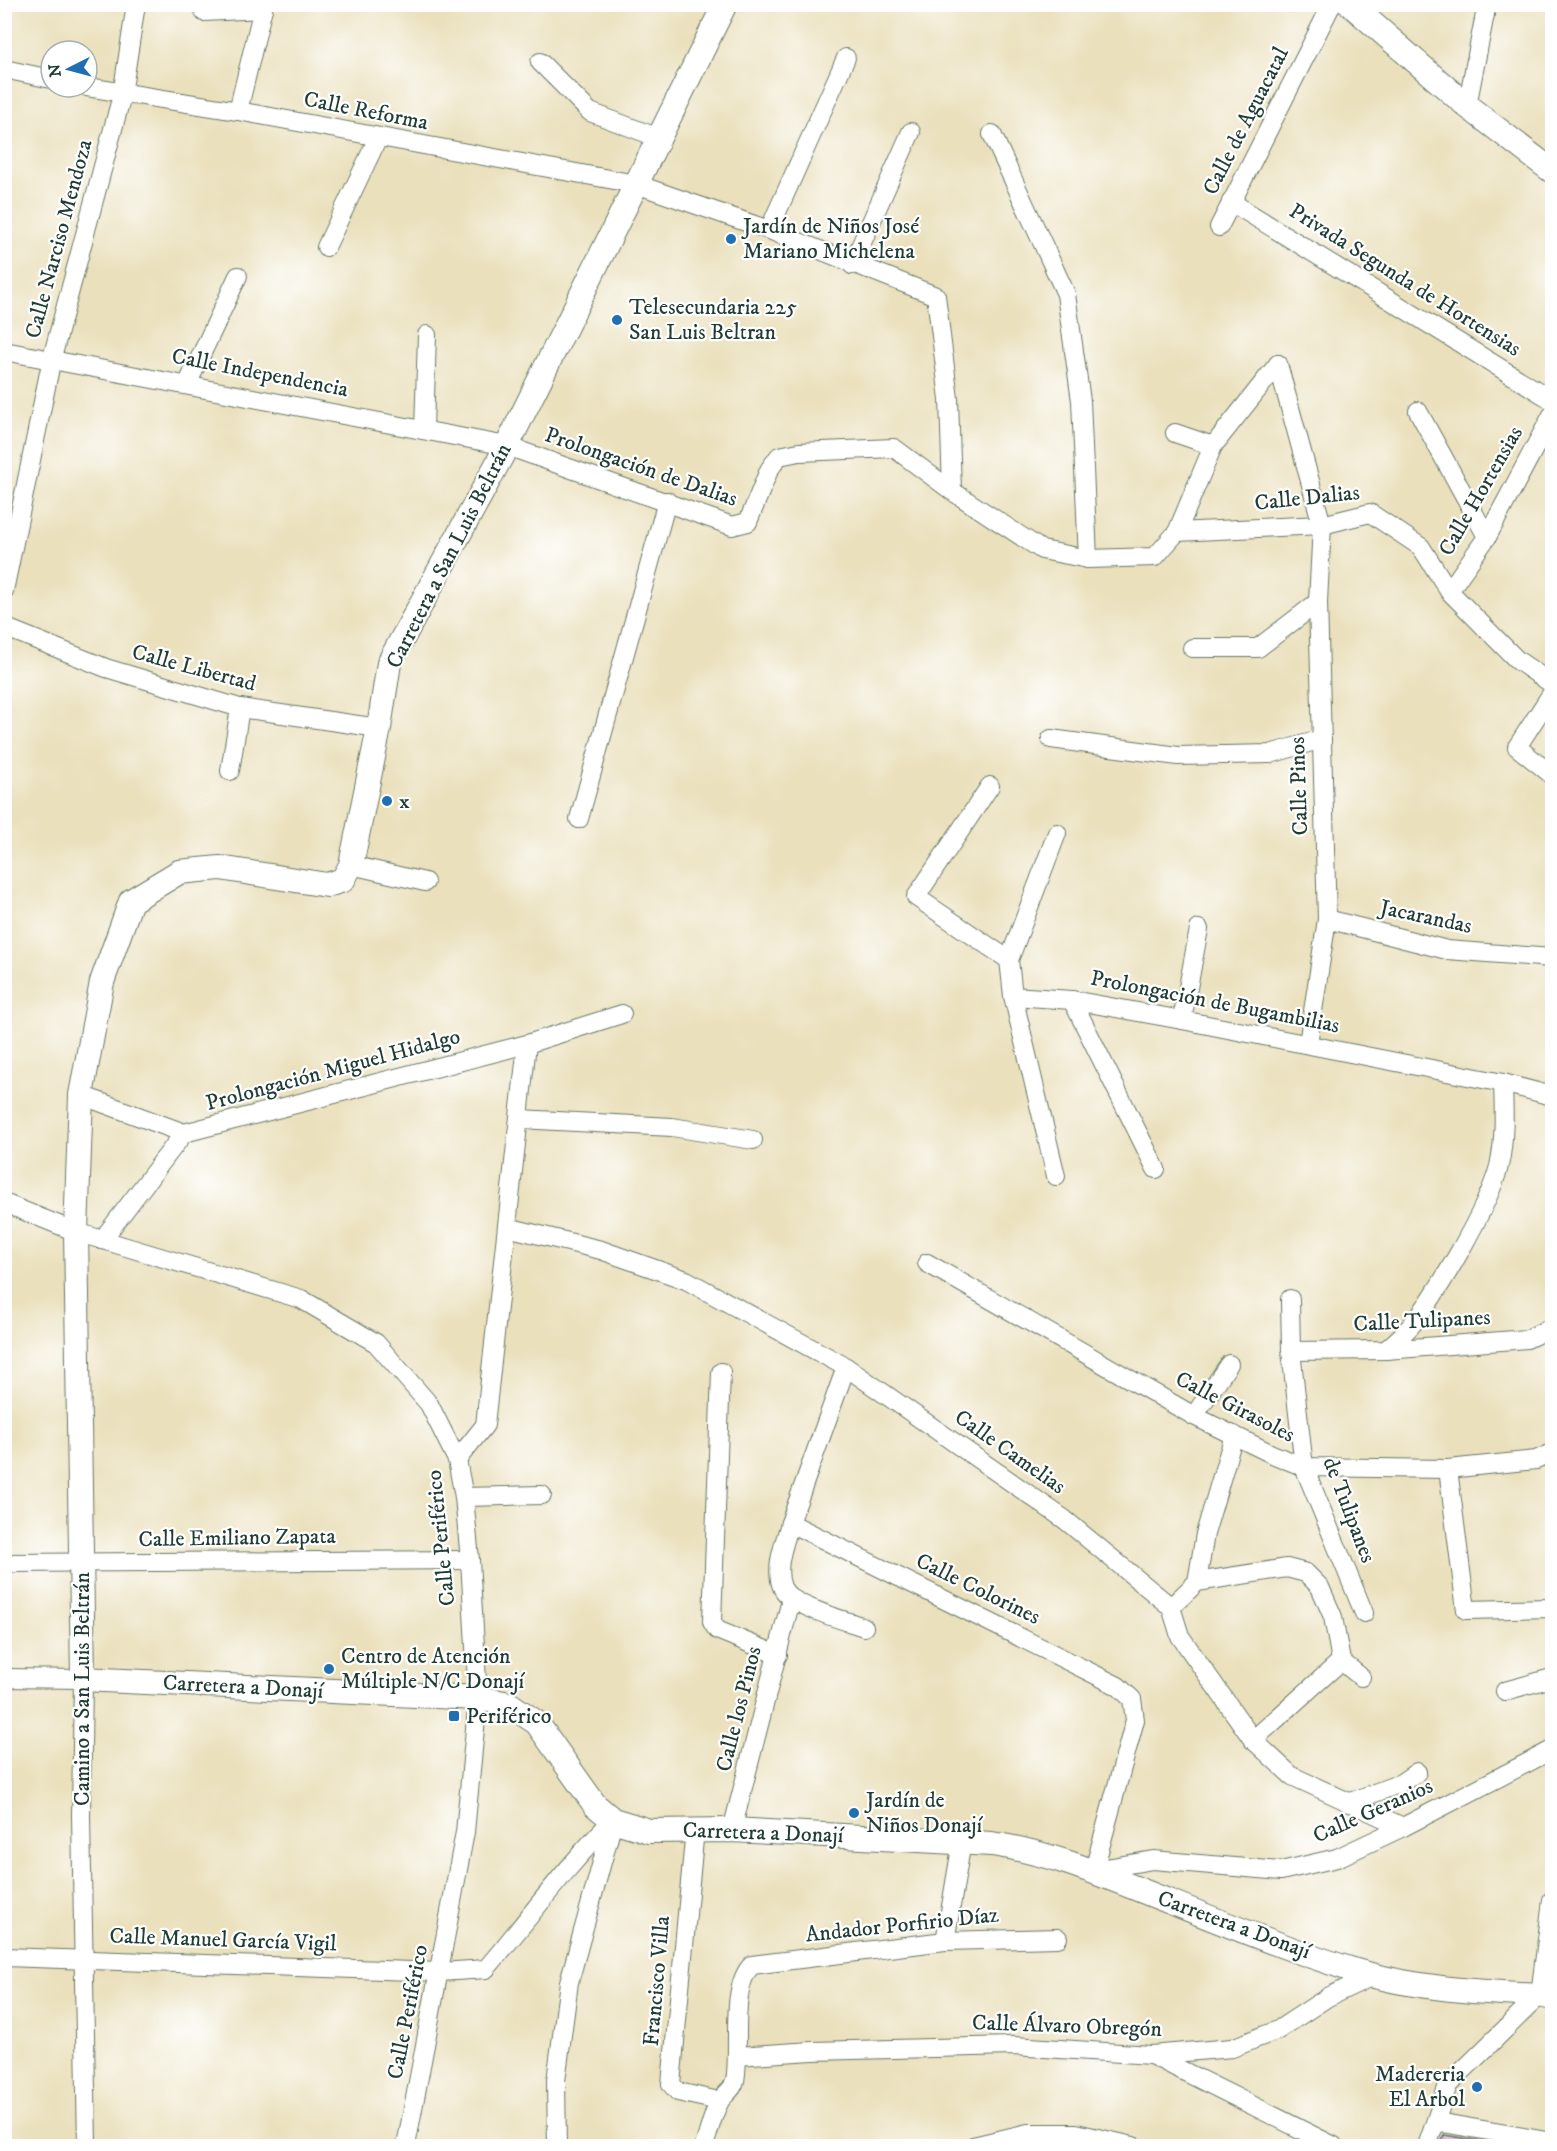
<svg xmlns="http://www.w3.org/2000/svg" width="1557" height="2151" viewBox="0 0 1557 2151" font-family="'IM FELL DW Pica',serif">
  <style>
    .building { fill: #d5a9cf }
    .lines { fill: none; stroke-linecap: round; stroke-linejoin: round }
    .street-casing { stroke: #667664; stroke-width: 20 }
    .secondary-casing { stroke: #667664; stroke-width: 26 }
    .street { stroke: #fff; stroke-width: 18 }
    .secondary { stroke: #fff; stroke-width: 24 }
    .poi-dot { fill: #1f6fb2; stroke: #fff; stroke-width: 2 }
    .labels { text-anchor: middle; dominant-baseline: central; stroke-width: 4.5; stroke-linejoin: round; paint-order: stroke }
    .street-label { font-size: 22px; fill: #1f3d34; stroke: #fff }
    .poi-label { font-size: 22px; fill: #1f3d34; stroke: #fff; text-anchor: start }
  </style>
  <rect width="100%" height="100%" fill="#fff"/>
  <filter id="ink" filterUnits="userSpaceOnUse"><feTurbulence type="fractalNoise" baseFrequency=".0167" numOctaves="2"/><feDisplacementMap in="SourceGraphic" scale="12" xChannelSelector="R" yChannelSelector="G"/><feConvolveMatrix kernelMatrix="1 2 1 2 8 2 1 2 1" color-interpolation-filters="sRGB"/></filter>
  <filter id="wash" filterUnits="userSpaceOnUse"><feTurbulence type="fractalNoise" baseFrequency=".008" numOctaves="4" result="noise"/><feDisplacementMap in="SourceGraphic" scale="24" xChannelSelector="R" yChannelSelector="G"/><feGaussianBlur stdDeviation="1.35" result="paint"/><feColorMatrix in="noise" values="0 0 0 0 0 0 0 0 0 0 0 0 0 0 0 0 0 1.4 0 .05"/><feComposite in="paint" operator="in"/></filter>
  <g filter="url(#wash)">
    <rect width="100%" height="100%" fill="#eae0bc"/>
    <g id="blocks">
      <path class="building" d="M1444,2135L1493,2143L1492,2146H1441Z"/>
    </g>
  </g>
  <g filter="url(#ink)">
    <use href="#blocks" fill-opacity="0" stroke="#667664" stroke-width="1.5"/>
    <g class="lines">
      <g class="street-casing">
        <g id="street">
          <path d="M204,12L263,9"/>
          <path d="M540,62L590,112L659,138"/>
          <path d="M4,69L51,79"/>
          <path d="M87,87L238,111L636,184L769,230L936,296L949,399L952,491"/>
          <path d="M1467,106L1487,4"/>
          <path d="M238,111L264,4"/>
          <path d="M992,134L1066,294L1081,401L1088,559"/>
          <path d="M1231,202L1552,400"/>
          <path d="M1219,227L1332,4"/>
          <path d="M769,230L846,58"/>
          <path d="M326,247L378,138"/>
          <path d="M852,265L911,132"/>
          <path d="M4,351L507,446L732,526L748,522L769,470L779,456L799,452L894,448L952,491L1042,550L1088,559L1155,557L1177,532L1213,446L1175,433"/>
          <path d="M1278,364L1322,525L1318,602L1327,919L1308,1044"/>
          <path d="M188,383L238,276"/>
          <path d="M1418,411L1487,537"/>
          <path d="M424,430L427,335"/>
          <path d="M1213,446L1278,364"/>
          <path d="M1177,532L1322,525L1370,513L1421,547L1449,591L1517,660L1552,684"/>
          <path d="M4,591L52,358L122,95L136,4"/>
          <path d="M1449,591L1487,537L1552,415"/>
          <path d="M4,627L106,668L240,708L379,728"/>
          <path d="M1192,648H1258L1318,602"/>
          <path d="M1552,693L1517,747L1552,775"/>
          <path d="M1051,739L1178,756L1270,754L1322,739"/>
          <path d="M230,771L240,708"/>
          <path d="M990,786L916,897L1009,960L1013,996L1072,1000L1182,1020L1503,1083L1552,1096"/>
          <path d="M579,819L667,501"/>
          <path d="M351,865L425,882"/>
          <path d="M1327,919L1447,950L1552,958"/>
          <path d="M1009,960L1057,833"/>
          <path d="M1013,996L1056,1176"/>
          <path d="M1072,1000L1156,1169"/>
          <path d="M1182,1020L1199,929"/>
          <path d="M81,1095L184,1133"/>
          <path d="M519,1119L672,1127L753,1140"/>
          <path d="M4,1203L76,1232L301,1299L376,1343L429,1404L457,1460L464,1497L470,1560L478,1698L465,1832L406,2146"/>
          <path d="M507,1227L601,1250L686,1280L846,1367L1064,1519L1171,1607L1180,1636L1253,1740L1292,1776L1403,1827"/>
          <path d="M102,1240L184,1133L527,1044L622,1014"/>
          <path d="M927,1263L1194,1416L1272,1454L1304,1467L1448,1469L1536,1460L1552,1453"/>
          <path d="M1290,1299L1291,1351L1304,1467L1364,1613"/>
          <path d="M1386,1350C1392,1344 1400,1338 1406,1331C1433,1304 1490,1203 1499,1166C1505,1140 1504,1111 1503,1083"/>
          <path d="M1291,1351L1386,1350L1527,1339L1552,1327"/>
          <path d="M846,1367L790,1523L1118,1686L1132,1699L1135,1720L1094,1870L1153,1860L1281,1871L1337,1858L1403,1827L1552,1750"/>
          <path d="M721,1372L712,1622L717,1630L778,1655"/>
          <path d="M1194,1416L1229,1364"/>
          <path d="M457,1460L485,1425L527,1044"/>
          <path d="M1448,1469L1466,1610L1552,1608"/>
          <path d="M464,1497L542,1495"/>
          <path d="M790,1523C785,1542 774,1567 782,1587C789,1606 844,1620 864,1627"/>
          <path d="M4,1563L470,1560"/>
          <path d="M1197,1582L1205,1534L1234,1435"/>
          <path d="M1171,1607L1197,1582L1287,1568L1306,1573L1320,1587L1333,1617L1341,1661L1361,1677"/>
          <path d="M4,1678L83,1679L81,1816L87,2146"/>
          <path d="M1505,1691L1552,1678"/>
          <path d="M1253,1740L1341,1661"/>
          <path d="M1348,1803L1401,1783L1417,1772"/>
          <path d="M695,1829L671,2084L678,2092L719,2101"/>
          <path d="M732,1830L791,1600"/>
          <path d="M945,1941L962,1842"/>
          <path d="M4,1957L440,1972L486,1969C528,1920 566,1866 613,1820"/>
          <path d="M737,2056L812,2051L1014,2046L1151,2055L1232,2048L1278,2030L1328,1997L1377,1974"/>
          <path d="M1153,2056L1334,2146"/>
          <path d="M1437,2122L1552,2142"/>
          <path d="M557,2146L556,2081L569,1982L613,1822"/>
          <path d="M704,2146C709,2132 712,2116 719,2103C723,2094 732,2092 735,2081C741,2050 729,1987 752,1965L945,1941L1058,1938"/>
          <path d="M973,2146L1028,2133H1076L1133,2146"/>
          <path d="M1427,2146L1448,2085L1540,1995L1552,1900"/>
        </g>
      </g>
      <g class="secondary-casing">
        <g id="secondary">
          <path d="M725,4L507,446L389,663L379,728L351,865L343,880L327,885L220,868L179,872L131,901L102,982L81,1095L76,1232L83,1679L478,1698L509,1704L537,1723L595,1805L613,1820L649,1831L732,1830L992,1844C1058,1854 1111,1879 1173,1903C1233,1927 1295,1952 1356,1971C1416,1989 1479,1992 1540,1995L1552,1998"/>
          <path d="M1350,4L1467,106L1552,171"/>
        </g>
      </g>
      <use href="#street" class="street"/>
      <use href="#secondary" class="secondary"/>
    </g>
  </g>
  <g class="poi-dot">
    <circle cx="731" cy="239" r="6"/>
    <circle cx="617" cy="320" r="6"/>
    <circle cx="387" cy="801" r="6"/>
    <circle cx="329" cy="1669" r="6"/>
    <rect x="448" y="1710" width="12" height="12" rx="3"/>
    <circle cx="854" cy="1813" r="6"/>
    <circle cx="1477" cy="2087" r="6"/>
  </g>
  <g class="labels">
    <g class="street-label">
      <text transform="translate(366 111) rotate(11)">Calle Reforma</text>
      <text transform="translate(1246 121) rotate(-63)">Calle de Aguacatal</text>
      <text transform="translate(59 239) rotate(-75)">Calle Narciso Mendoza</text>
      <text transform="translate(1405 280) rotate(32)">Privada Segunda de Hortensias</text>
      <text transform="translate(260 373) rotate(11)">Calle Independencia</text>
      <text transform="translate(641 467) rotate(19)">Prolongación de Dalias</text>
      <text transform="translate(1481 491) rotate(-60)">Calle Hortensias</text>
      <text transform="translate(1307 498) rotate(-6)">Calle Dalias</text>
      <text transform="translate(449 556) rotate(-63)">Carretera a San Luis Beltrán</text>
      <text transform="translate(194 668) rotate(15)">Calle Libertad</text>
      <text transform="translate(1299 786) rotate(-92)">Calle Pinos</text>
      <text transform="translate(1426 917) rotate(12)">Jacarandas</text>
      <text transform="translate(1215 1002) rotate(11)">Prolongación de Bugambilias</text>
      <text transform="translate(333 1070) rotate(-15)">Prolongación Miguel Hidalgo</text>
      <text transform="translate(1422 1321) rotate(-3)">Calle Tulipanes</text>
      <text transform="translate(1235 1407) rotate(27)">Calle Girasoles</text>
      <text transform="translate(1010 1452) rotate(35)">Calle Camelias</text>
      <text transform="translate(1349 1510) rotate(69)">de Tulipanes</text>
      <text transform="translate(237 1538) rotate(-1)">Calle Emiliano Zapata</text>
      <text transform="translate(441 1538) rotate(-96)">Calle Periférico</text>
      <text transform="translate(978 1589) rotate(26)">Calle Colorines</text>
      <text transform="translate(243 1687) rotate(3)">Carretera a Donají</text>
      <text transform="translate(82 1689) rotate(-90)">Camino a San Luis Beltrán</text>
      <text transform="translate(739 1709) rotate(-76)">Calle los Pinos</text>
      <text transform="translate(1373 1811) rotate(-24)">Calle Geranios</text>
      <text transform="translate(763 1833) rotate(2)">Carretera a Donají</text>
      <text transform="translate(902 1925) rotate(-6)">Andador Porfirio Díaz</text>
      <text transform="translate(1234 1925) rotate(20)">Carretera a Donají</text>
      <text transform="translate(223 1940) rotate(2)">Calle Manuel García Vigil</text>
      <text transform="translate(657 1981) rotate(-85)">Francisco Villa</text>
      <text transform="translate(408 2012) rotate(-79)">Calle Periférico</text>
      <text transform="translate(1067 2026) rotate(2)">Calle Álvaro Obregón</text>
    </g>
    <g class="poi-label">
      <text x="743" y="226">Jardín de Niños José<tspan x="743" dy="25">Mariano Michelena</tspan></text>
      <text x="629" y="307">Telesecundaria 225<tspan x="629" dy="25">San Luis Beltran</tspan></text>
      <text x="399" y="801">x</text>
      <text x="341" y="1656">Centro de Atención<tspan x="341" dy="25">Múltiple N/C Donají</tspan></text>
      <text x="466" y="1716">Periférico</text>
      <text x="866" y="1800">Jardín de<tspan x="866" dy="25">Niños Donají</tspan></text>
      <text x="1465" y="2074" text-anchor="end">Madereria<tspan x="1465" dy="25">El Arbol</tspan></text>
    </g>
  </g>
  <rect width="1557" height="2151" fill="none" stroke="#fff" stroke-width="24"/>
  <g transform="translate(69 69) rotate(264)"><circle r="28" fill="#ffffff" stroke="#a5b1ae" stroke-width="1.5"/>
  <path d="M0-4.5L10 22L0 15L-10 22Z" fill="#1f6fb2"/>
  <text y="-9" font-size="16" font-weight="bold" text-anchor="middle" fill="#1f3d34">N</text>
  </g>
</svg>
